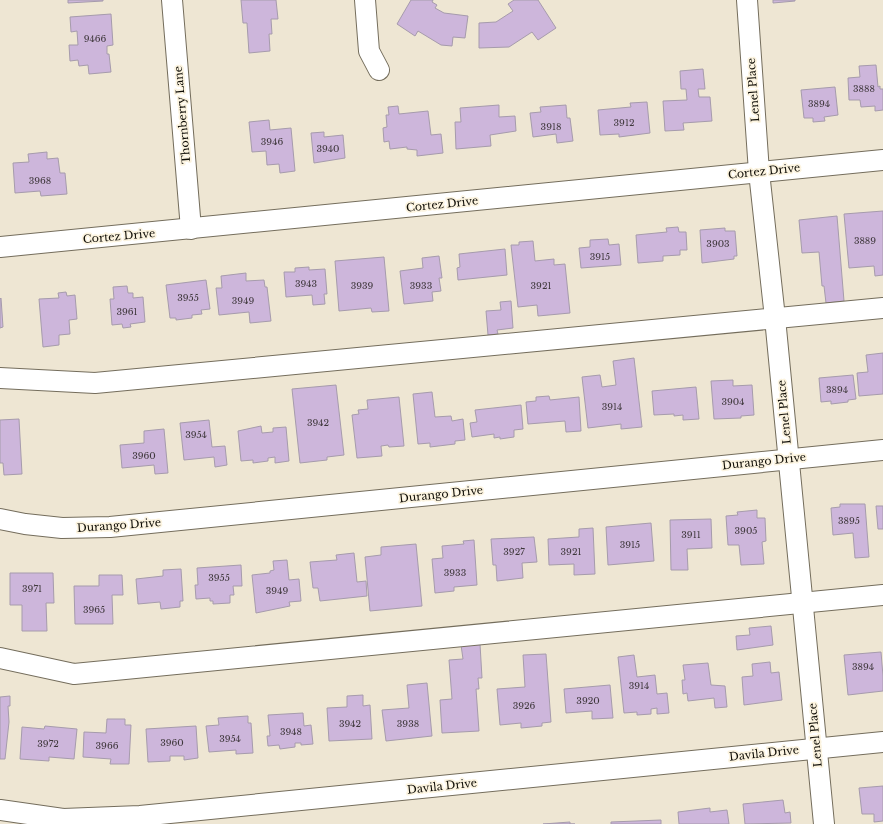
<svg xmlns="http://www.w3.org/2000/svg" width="883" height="824" viewBox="0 0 883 824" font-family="'Libre Baskerville',serif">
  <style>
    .building { fill: #cdb6db; stroke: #a69bac }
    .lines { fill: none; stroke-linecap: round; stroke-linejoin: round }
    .minor-casing { stroke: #746d5c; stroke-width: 22 }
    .minor { stroke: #fff; stroke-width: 20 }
    .labels { text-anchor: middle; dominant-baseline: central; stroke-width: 3.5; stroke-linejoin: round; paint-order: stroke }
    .number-label { font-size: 9px; fill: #3f383c }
    .street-label { font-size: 11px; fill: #100e07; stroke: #fcf4e0 }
  </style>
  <rect width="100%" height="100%" fill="#eee6d3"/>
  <g class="building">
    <path d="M68,0H103V1L68,3Z"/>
    <path d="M241,0H276L278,19H271L272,34H269L270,51L249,53L247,23H243Z"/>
    <path d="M411,0H433L432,2L437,5L435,8L444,13L468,16L465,38L453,37L452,46L441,45L418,31L415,36L397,24Z"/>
    <path d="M514,0H538L556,28L538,40L532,32L509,47L479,48V23L496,22L513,11L508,4Z"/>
    <path d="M773,0H795V1L773,3Z"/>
    <path d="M111,14L113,45L107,46V54H109L111,72L89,74L88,65L79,66L78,60L70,61L69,45H78L77,31L71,32L70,17Z"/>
    <path d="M876,65L878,87L880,86V89H883V110L875,111V106L861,107L860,100H849L848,78L860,77L859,66Z"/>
    <path d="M703,69L705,89H698L699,97H710L712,121L683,123L684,130L665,131L663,101L687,100L686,89H681L680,71Z"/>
    <path d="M835,87L838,115L824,117L825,121L813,122V118H804L801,90Z"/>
    <path d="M647,102L650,133L619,137V134L600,135L598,110L631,107L630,103Z"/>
    <path d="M499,105V117L515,116L516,131L490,135L491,146L456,149L455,122H461L460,108Z"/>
    <path d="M566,105L567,118H570L573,141L557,143L556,134L533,137L530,113L541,112L540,107Z"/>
    <path d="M398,106L399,114L428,111L431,135L441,134L443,153L417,156V150L407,149V147L390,149L389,141L384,142L383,128L387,127L386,115H389L388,107Z"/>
    <path d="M269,120L270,130L291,128L295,171L280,173L279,164L267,165L266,151L252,152L249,122Z"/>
    <path d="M324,132V137L343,135L345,158L314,163L311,133Z"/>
    <path d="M47,152V159L58,158L60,173H65L67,194L41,196L40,191L15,193L13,163L29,162L28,154Z"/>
    <path d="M883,211V275L875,276L874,266L849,268L844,214Z"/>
    <path d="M837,216L844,301L826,303L824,286H822L819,252L802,253L799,220Z"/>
    <path d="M678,227L679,232H686L687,250H680V255L663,256V261L638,263L636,235L667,232L666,228Z"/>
    <path d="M725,228V231H735L737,256H734V259L702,263L700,230Z"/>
    <path d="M608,239L609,245L619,244L621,265L581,268L579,248L590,247V240Z"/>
    <path d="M533,241L535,261L554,259V265L565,264L570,313L538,316L537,305L518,307L511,245H519V242Z"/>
    <path d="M505,249L507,275L458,280L457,268L460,267L459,254Z"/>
    <path d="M439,256L442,278H439L441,291L432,292L433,301L404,304L400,271L423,268L422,258Z"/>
    <path d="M384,257L389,311L372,312L371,308L339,311L335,261Z"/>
    <path d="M309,267V270L325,269L327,294H324L325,304L313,305L312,295L286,297L284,272H295V268Z"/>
    <path d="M246,273V281L264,280L265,287H267L271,321L250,323L249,312L219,315L216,288H222L221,276Z"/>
    <path d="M206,280L210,309L201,310L202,314L192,315V318L176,320V318H170L166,285Z"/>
    <path d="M127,286L128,293H133V298L143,297L145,322L130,324L131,327L123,328L122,324L112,325L110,299H114L113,287Z"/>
    <path d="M66,292L67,296L75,295L77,319L69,320L70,334L59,335V345L43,347L39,299L59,298L58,293Z"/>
    <path d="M1,298L3,327L0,328V299Z"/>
    <path d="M511,301L513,328L497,330L498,334L488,335L486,311L501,310L500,302Z"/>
    <path d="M883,353V394L859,396L857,373L868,372L866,355Z"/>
    <path d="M634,358L642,427L621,429V424L588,428L582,377L600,375L602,387L616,385L613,361Z"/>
    <path d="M853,375L856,399L848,400V402L831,404V401L821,402L819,378Z"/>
    <path d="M733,380V386L752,385L754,415L741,416V418L714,419L711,381Z"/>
    <path d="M336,385L344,455L327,457V460L300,463L292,389Z"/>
    <path d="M696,387L699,419L683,420V415L674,416V414L654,415L652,391Z"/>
    <path d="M432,392L435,417L451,416L452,421L463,419L465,440L455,441V444L430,447V443L418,444L413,394Z"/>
    <path d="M549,396L550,400L579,397L581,431L566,432L565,421L528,424L526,402L536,401V397Z"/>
    <path d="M399,397L404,446L389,447L388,445L381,446L382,456L357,458L352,415L359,414L358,410L368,409L367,400Z"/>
    <path d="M521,405L523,429L514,430V437L500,439V437L494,438V434L472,437L470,423L477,422L475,410Z"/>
    <path d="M19,419L22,474L4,475L3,463H0V420Z"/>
    <path d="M209,420L212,447L225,446L227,465L215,467L214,457L184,460L180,423Z"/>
    <path d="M261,426L262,433L273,432V428L286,427L289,461L275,463V457L268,458V461L253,463V460L241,461L238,431Z"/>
    <path d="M164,429L168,473L155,474L154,465L122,468L120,445L144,443V431Z"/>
    <path d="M840,504H865L869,557L855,558L853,533L833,535L831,508L840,507Z"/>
    <path d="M876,506H883V529H878Z"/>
    <path d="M757,510V518H765L766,541L762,542L764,564L741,565L739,545H728L726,516L738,515L737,512Z"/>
    <path d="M711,519L712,548L687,549L688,570H671L670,520Z"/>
    <path d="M651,523L654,561L608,565L606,527Z"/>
    <path d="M593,528L595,574L574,575V564L549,565L548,539L579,537V529Z"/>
    <path d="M534,537L537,562L522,563L523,578L497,581L496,565H493L491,539Z"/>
    <path d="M474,540L477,585L454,587V591L435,593L432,559L443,558L442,546L464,544L463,541Z"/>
    <path d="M416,544L422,606L370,611L365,557L381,555V547Z"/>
    <path d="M354,553L357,582L366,581L367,596L320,601L318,588H313L310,562L337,560L336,555Z"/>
    <path d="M287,560L289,580L299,579L301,601L289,602L290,606L256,613L252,575L270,573V571L274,570L273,561Z"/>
    <path d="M241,565L242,586H233L234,595H230V603L213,604V601H210V598L196,599L195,585H198L197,568Z"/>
    <path d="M181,569L183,601H180V607L161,609L160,602L138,604L136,579L163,576V570Z"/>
    <path d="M10,573H53L54,603H46L47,631H22V605H10Z"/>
    <path d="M99,575H122L123,595H112L113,624H75L74,586H99Z"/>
    <path d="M771,626L773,645L737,650L736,636L750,635L749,628Z"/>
    <path d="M480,644L482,678H478L479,689H476L479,731L442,733L440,700L452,699L449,660L463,659L461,645Z"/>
    <path d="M881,652L883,676V691L848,695L844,655Z"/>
    <path d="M546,654L551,722L542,723V726L521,728V723L500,725L497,689L525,687L523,655Z"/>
    <path d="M634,655L637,677L655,675L657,694L667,693L669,713L657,714V708L651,709V714L637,715V712L624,713L618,657Z"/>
    <path d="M770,662L771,673L779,672L782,700L744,705L742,677L753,676L752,664Z"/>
    <path d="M708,663L711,685L725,686L727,707L715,708L714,698L688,701L687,693L683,694L682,680H685L683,665Z"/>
    <path d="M427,683L432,736L386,741L382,710L409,708L407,685Z"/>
    <path d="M610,685L613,718L592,719V711L566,713L564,689Z"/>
    <path d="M363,695V706L370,705L372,739L329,741L327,708L347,707V696Z"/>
    <path d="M10,696V706H8L9,722L5,759H0V697Z"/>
    <path d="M303,713L304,726L311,725L313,744L301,745V743H295V747L280,749L279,745L268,746L267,736H270L268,715Z"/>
    <path d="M248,716V723H251L253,753L236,754V750L209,752L206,726L219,725L218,718Z"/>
    <path d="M107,719H125V725H131L129,764H110L111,759L83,757L84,732L106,733Z"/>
    <path d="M45,726L77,729L74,759L49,757V761L20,759L22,727L44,729Z"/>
    <path d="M196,726L198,758L184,760V756H170V761L148,762L146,729Z"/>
    <path d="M883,786V821L874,822V814H862L859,788Z"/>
    <path d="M783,800L785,813L790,812L791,823L745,824L743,804Z"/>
    <path d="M710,808V812L727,810L729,824H679L678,812Z"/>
    <path d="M661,820V824H611V822Z"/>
    <path d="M570,822V824H575H543Z"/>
  </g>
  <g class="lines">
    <g class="minor-casing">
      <g id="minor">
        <path d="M172,0L191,229"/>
        <path d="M365,0L369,51L379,70"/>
        <path d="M747,0L759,172L775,318L824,824"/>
        <path d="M0,247L883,160"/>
        <path d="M0,378L95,383L883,308"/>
        <path d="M0,519L25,524L62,528L110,527L883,450"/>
        <path d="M0,658L74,674L883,595"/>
        <path d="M0,810L63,819L140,816L883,742"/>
      </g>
    </g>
    <use href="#minor" class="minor"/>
  </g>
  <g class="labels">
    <g class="number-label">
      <text x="95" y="38">9466</text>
      <text x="864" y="88">3888</text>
      <text x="819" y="103">3894</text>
      <text x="624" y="122">3912</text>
      <text x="551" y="126">3918</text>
      <text x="272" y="141">3946</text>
      <text x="328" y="148">3940</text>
      <text x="40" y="180">3968</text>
      <text x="865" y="240">3889</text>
      <text x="718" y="243">3903</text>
      <text x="600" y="256">3915</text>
      <text x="306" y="283">3943</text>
      <text x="362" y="285">3939</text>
      <text x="421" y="285">3933</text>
      <text x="541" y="285">3921</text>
      <text x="188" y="297">3955</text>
      <text x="243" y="300">3949</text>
      <text x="127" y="311">3961</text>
      <text x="837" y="389">3894</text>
      <text x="733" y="401">3904</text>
      <text x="612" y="406">3914</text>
      <text x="318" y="422">3942</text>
      <text x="196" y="434">3954</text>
      <text x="144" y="455">3960</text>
      <text x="849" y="520">3895</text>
      <text x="746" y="530">3905</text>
      <text x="691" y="534">3911</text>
      <text x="630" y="544">3915</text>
      <text x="514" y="551">3927</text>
      <text x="571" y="551">3921</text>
      <text x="455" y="572">3933</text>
      <text x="219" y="577">3955</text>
      <text x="32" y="588">3971</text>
      <text x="277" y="590">3949</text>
      <text x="94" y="609">3965</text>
      <text x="863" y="666">3894</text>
      <text x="639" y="685">3914</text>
      <text x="588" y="700">3920</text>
      <text x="524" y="705">3926</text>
      <text x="350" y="723">3942</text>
      <text x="408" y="723">3938</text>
      <text x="291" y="731">3948</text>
      <text x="230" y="738">3954</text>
      <text x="172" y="742">3960</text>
      <text x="48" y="743">3972</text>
      <text x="107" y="745">3966</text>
    </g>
    <g class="street-label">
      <text transform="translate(753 90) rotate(-94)">Lenel Place</text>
      <text transform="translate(182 115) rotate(-95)">Thornberry Lane</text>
      <text transform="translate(764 171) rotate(-6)">Cortez Drive</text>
      <text transform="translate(442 204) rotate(-6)">Cortez Drive</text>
      <text transform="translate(119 236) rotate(-5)">Cortez Drive</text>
      <text transform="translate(784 412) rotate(-95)">Lenel Place</text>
      <text transform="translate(764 461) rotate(-6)">Durango Drive</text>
      <text transform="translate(441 494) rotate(-6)">Durango Drive</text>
      <text transform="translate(119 525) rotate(-4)">Durango Drive</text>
      <text transform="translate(815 735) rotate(-95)">Lenel Place</text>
      <text transform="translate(764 753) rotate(-6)">Davila Drive</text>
      <text transform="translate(442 786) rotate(-6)">Davila Drive</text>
    </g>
  </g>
</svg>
